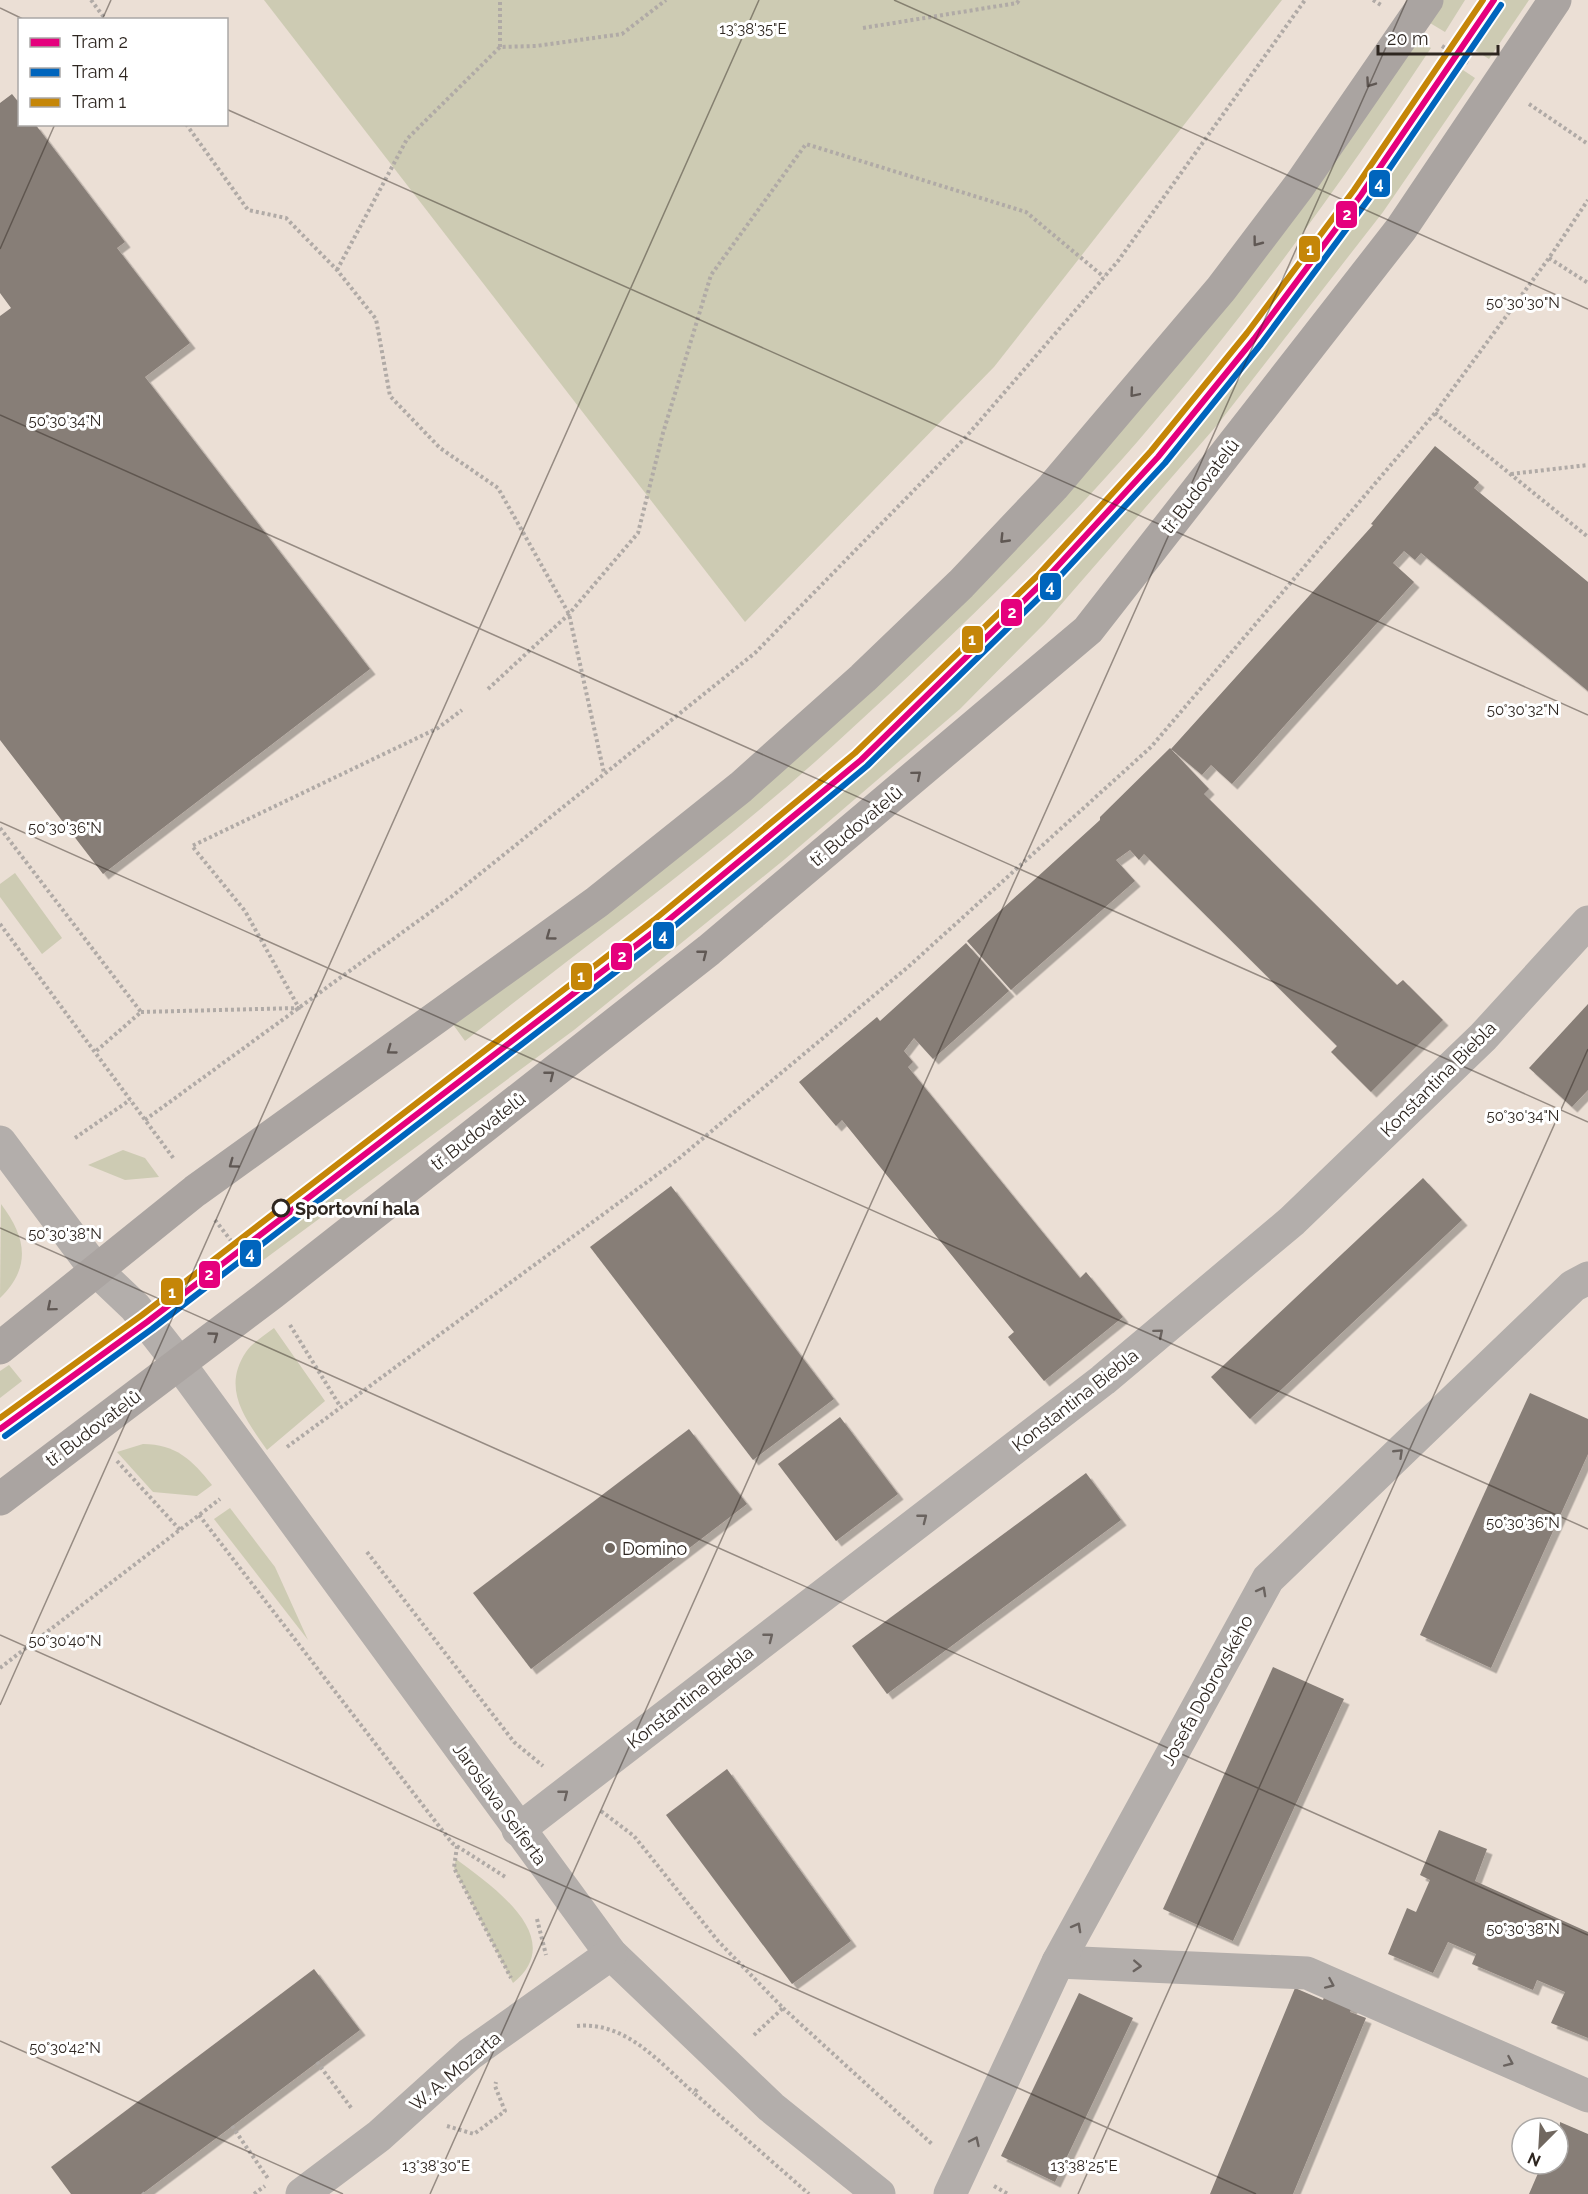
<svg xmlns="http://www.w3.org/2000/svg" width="1588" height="2194" viewBox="0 0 1588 2194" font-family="Raleway,sans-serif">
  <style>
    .green { fill: #cdcbb3 }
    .building { fill: #877e77; filter: url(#shadow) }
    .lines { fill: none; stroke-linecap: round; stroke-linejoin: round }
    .path { stroke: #b0aaa6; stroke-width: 4; stroke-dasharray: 3 3; stroke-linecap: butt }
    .street { stroke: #b3aeab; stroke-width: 33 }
    .secondary { stroke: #aaa4a1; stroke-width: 33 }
    .tram-1-casing { stroke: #fff; stroke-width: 10 }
    .tram-2-casing { stroke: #fff; stroke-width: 10 }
    .tram-3-casing { stroke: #fff; stroke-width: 10 }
    .tram-1 { stroke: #e5007d; stroke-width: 6 }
    .tram-2 { stroke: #0065bd; stroke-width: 6 }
    .tram-3 { stroke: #c58608; stroke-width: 6 }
    .oneway { stroke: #605854 }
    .oneway2 { stroke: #6a635f }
    .ticks { fill: none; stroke: #2e2620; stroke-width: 1.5; stroke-opacity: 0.45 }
    .stop-dot { fill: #fff; stroke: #2e2620; stroke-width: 3 }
    .poi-dot { fill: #70675f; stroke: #fff; stroke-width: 2 }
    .labels { text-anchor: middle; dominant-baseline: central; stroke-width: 6; stroke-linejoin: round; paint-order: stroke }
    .street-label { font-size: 18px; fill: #2e2620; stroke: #fff }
    .stop-label { font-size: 18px; font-weight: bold; fill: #2e2620; stroke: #fff; text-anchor: start }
    .poi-label { font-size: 18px; fill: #2e2620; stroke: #fff; text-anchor: start }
    .ticks-label { font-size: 15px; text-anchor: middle; fill: #2e2620; stroke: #fff; stroke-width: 6; stroke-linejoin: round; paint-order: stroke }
    .line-badge { stroke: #fff; stroke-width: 2 }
    .badge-label { font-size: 16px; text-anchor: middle; font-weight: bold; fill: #fff }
  </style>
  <defs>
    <filter id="shadow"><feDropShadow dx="5.5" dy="5.5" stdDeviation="0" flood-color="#0004"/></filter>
  </defs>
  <rect width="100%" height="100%" fill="#ebdfd5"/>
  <g class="green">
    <path d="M264,0H1282L994,367L745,622Z"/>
    <path d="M1438,0H1465L1445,32L1425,20Z"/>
    <path d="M1502,0H1529L1489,59L1470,47Z"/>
    <path d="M1415,37L1431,48C1341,184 1245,317 1138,441C1045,548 941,647 836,743C719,850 589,942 465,1041L452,1023L873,682Z"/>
    <path d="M1457,66L1475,78L1383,212L1218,424L1045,623L960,709L785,859L574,1030L258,1264L248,1251L492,1065L724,883L948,687L1159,469L1367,203Z"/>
    <path d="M15,873L62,938L42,954L0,897V884Z"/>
    <path d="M123,1150L145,1158L159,1177L125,1180L88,1165Z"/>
    <path d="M1,1204C26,1237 32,1267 0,1298Z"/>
    <path d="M274,1328L325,1401L267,1450C246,1420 221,1389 246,1352C252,1343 265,1335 274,1328Z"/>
    <path d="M9,1365L22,1381L0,1398V1371Z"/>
    <path d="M143,1444C176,1444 192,1460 212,1485L197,1496L153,1492L117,1452Z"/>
    <path d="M230,1508L275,1567L308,1640L214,1519Z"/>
    <path d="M456,1859C492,1886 569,1938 513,1983L454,1868Z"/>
  </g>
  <g class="building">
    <path d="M12,94L20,104V124H35L125,242L117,248L190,343L145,377L370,669L103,874L0,740V316L11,308L0,293V103Z"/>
    <path d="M1435,446L1479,482L1474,488L1588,582V691L1421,553L1415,560L1404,551L1393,563L1414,582L1232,784L1211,765L1202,775L1171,749L1209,789L1204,794L1397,985L1403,980L1443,1020L1371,1092L1331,1052L1337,1046L1144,854L1139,860L1130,850L1116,860L1135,881L1011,990L967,941L1100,820V817L1170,748L1171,749L1373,525L1371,524Z"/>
    <path d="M966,943L1009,991L933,1059L914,1038L904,1051L913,1062L908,1067L1080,1278L1086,1272L1123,1317L1044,1381L1008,1337L1014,1332L842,1120L836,1126L799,1082L877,1017L880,1021Z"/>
    <path d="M1588,1004V1090L1572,1107L1529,1068Z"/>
    <path d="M1423,1178L1462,1220L1250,1419L1211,1377Z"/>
    <path d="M671,1186L834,1399L753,1460L590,1247Z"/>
    <path d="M1530,1393L1588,1419V1454L1491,1668L1420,1635Z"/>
    <path d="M840,1417L898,1494L836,1541L778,1464Z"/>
    <path d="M689,1429L747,1504L531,1669L473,1593Z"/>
    <path d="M1086,1473L1121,1520L887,1694L852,1646Z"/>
    <path d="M1273,1667L1344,1699L1233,1941L1163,1909Z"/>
    <path d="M727,1769L851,1941L792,1984L666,1815Z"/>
    <path d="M1439,1830L1487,1849L1475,1881L1588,1932V2038L1551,2023L1565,1992L1537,1980L1533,1990L1472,1964L1476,1954L1448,1942L1433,1973L1388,1954L1407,1908L1416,1912L1430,1880L1420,1875Z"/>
    <path d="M314,1969L360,2030L142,2194H71L51,2167Z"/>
    <path d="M1295,1988L1323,2000L1326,1992L1354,2002L1350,2012L1366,2018L1293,2194H1210Z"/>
    <path d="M1079,1993L1133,2018L1055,2182L1001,2156Z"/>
    <path d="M1560,2122L1588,2134V2194H1529L1542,2164H1558Z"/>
  </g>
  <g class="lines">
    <g class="path">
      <path d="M91,0L106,20"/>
      <path d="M1373,0L1381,5"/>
      <path d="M863,28L1017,3L1019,0"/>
      <path d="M1442,46L1468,63"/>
      <path d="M500,47V0"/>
      <path d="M1529,104L1588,144"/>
      <path d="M186,124L248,210L286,218L337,270L376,319L390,396L440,448L498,488L569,614L604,773"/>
      <path d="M1549,258L1588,283"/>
      <path d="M337,270L407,139L500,47L536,46L622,34L666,0"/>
      <path d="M1435,413L1588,537"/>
      <path d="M1511,474L1588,465"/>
      <path d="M488,689L569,614L638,533L663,433L711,275L806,144L1026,212L1104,277"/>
      <path d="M0,828L141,1012L95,1052"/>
      <path d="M0,924L174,1159"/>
      <path d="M141,1012L299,1008L245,911L192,846L438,728L462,710"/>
      <path d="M145,1120L451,897L755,653L965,438L1118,261L1305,0"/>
      <path d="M75,1138L130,1100"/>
      <path d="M215,1220L249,1264"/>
      <path d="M290,1325L340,1406"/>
      <path d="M287,1447L677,1160L908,967L1151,747L1435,413L1549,258L1588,200"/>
      <path d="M117,1461L180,1530"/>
      <path d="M199,1515L452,1843L507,1878"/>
      <path d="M367,1552L514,1742L543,1766"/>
      <path d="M0,1668L220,1499"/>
      <path d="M601,1811L634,1836L718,1941L783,2008L753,2036"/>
      <path d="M457,1846L454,1868L511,1978"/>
      <path d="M537,1919L546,1955"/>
      <path d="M783,2008L933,2145"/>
      <path d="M577,2026C626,2021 660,2063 694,2093"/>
      <path d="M317,2062L352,2109"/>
      <path d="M697,2089L694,2093L809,2194"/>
      <path d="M232,2126L269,2180"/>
      <path d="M447,2126L474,2134L505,2111L495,2086L496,2082"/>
      <path d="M994,2186L1008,2194"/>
      <path d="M142,2193L143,2194"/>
      <path d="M254,2194L265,2186"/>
    </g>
    <g class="street">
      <path d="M0,1142L95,1269L135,1307L178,1362L611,1954L771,2107L879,2194"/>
      <path d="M518,1830L1103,1380L1292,1221L1483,1037L1588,922"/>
      <path d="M1058,1962L1307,1973L1588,2096"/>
      <path d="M302,2194L379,2136L470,2054L611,1954"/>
      <path d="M950,2194L1058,1962L1268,1579L1573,1286L1588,1278"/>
    </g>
    <g class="secondary">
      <path d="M0,1348L195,1191L597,902L741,787L863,678L961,584L1053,487L1221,289L1299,186L1427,0"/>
      <path d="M0,1499L271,1294L709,950L1088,630L1401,229L1555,0"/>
    </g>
    <g class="tram-1-casing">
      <path id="tram-1" d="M0,1429L147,1322L660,927L861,760L1043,582L1158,457L1254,339L1361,195L1494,0"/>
    </g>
    <g class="tram-2-casing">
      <path id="tram-2" d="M5,1436L152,1329L665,934L867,766L1049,588L1165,463L1261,344L1368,200L1501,5"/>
    </g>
    <g class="tram-3-casing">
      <path id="tram-3" d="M0,1418L142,1315L654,920L855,753L1037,576L1151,451L1247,333L1354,190L1483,0"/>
    </g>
    <use href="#tram-1" class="tram-1"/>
    <use href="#tram-2" class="tram-2"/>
    <use href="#tram-3" class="tram-3"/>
  </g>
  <defs><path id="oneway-chevron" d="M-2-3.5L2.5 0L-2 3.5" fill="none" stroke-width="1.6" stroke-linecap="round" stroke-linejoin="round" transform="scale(1.5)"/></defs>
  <g class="oneway">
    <use href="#oneway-chevron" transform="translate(1370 83) rotate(125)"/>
    <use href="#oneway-chevron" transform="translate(1257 242) rotate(127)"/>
    <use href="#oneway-chevron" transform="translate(1134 393) rotate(130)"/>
    <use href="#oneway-chevron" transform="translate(1004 539) rotate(134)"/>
    <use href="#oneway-chevron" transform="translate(917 775) rotate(-40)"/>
    <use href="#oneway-chevron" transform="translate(550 936) rotate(144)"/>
    <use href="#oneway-chevron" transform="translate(703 954) rotate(-38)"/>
    <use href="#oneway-chevron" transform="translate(391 1050) rotate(144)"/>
    <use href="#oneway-chevron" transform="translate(550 1075) rotate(-38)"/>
    <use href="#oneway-chevron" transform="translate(233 1164) rotate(144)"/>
    <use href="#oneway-chevron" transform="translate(51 1307) rotate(140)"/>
    <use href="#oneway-chevron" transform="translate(214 1336) rotate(-36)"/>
  </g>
  <g class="oneway2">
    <use href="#oneway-chevron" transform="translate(1159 1333) rotate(-40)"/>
    <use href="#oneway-chevron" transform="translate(1399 1453) rotate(-44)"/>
    <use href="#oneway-chevron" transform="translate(923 1518) rotate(-38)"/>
    <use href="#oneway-chevron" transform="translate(1262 1591) rotate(-61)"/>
    <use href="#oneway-chevron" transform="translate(769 1637) rotate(-38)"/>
    <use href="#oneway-chevron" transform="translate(564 1794) rotate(-38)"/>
    <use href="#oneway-chevron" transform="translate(1077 1927) rotate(-61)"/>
    <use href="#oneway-chevron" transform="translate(1137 1966) rotate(3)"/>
    <use href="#oneway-chevron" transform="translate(1330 1984) rotate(24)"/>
    <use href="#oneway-chevron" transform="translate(1509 2062) rotate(24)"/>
    <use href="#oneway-chevron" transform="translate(975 2141) rotate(-65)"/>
  </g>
  <path class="ticks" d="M894,0L1588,309M0,8L25,20M102,20L111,0M226,109L1588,715M0,249L55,124M0,415L1588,1122M0,822L1588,1529M0,1228L1588,1935M0,1635L1256,2194M0,1705L759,0M0,2041L343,2194M430,2194L1407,0M1078,2194L1588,1049"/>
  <circle class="stop-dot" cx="281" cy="1208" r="8"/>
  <circle class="poi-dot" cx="610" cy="1548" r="6"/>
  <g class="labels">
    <g class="street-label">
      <text transform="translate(1200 486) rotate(-52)">tř. Budovatelů</text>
      <text transform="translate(856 826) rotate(-40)">tř. Budovatelů</text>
      <text transform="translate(1438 1079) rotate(-45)">Konstantina Biebla</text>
      <text transform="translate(478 1131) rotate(-38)">tř. Budovatelů</text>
      <text transform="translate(1075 1400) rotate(-38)">Konstantina Biebla</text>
      <text transform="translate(93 1428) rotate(-37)">tř. Budovatelů</text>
      <text transform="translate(1207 1690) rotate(-61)">Josefa Dobrovského</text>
      <text transform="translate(690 1697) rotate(-38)">Konstantina Biebla</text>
      <text transform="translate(500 1804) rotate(54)">Jaroslava Seiferta</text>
      <text transform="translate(455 2071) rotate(-40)">W. A. Mozarta</text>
    </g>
    <g class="stop-label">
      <text x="295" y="1208">Sportovní hala</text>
    </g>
    <g class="poi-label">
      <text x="622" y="1548">Domino</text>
    </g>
  </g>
  <g class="ticks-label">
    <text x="753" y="34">13°38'35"E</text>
    <text x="1523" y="308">50°30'30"N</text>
    <text x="65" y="426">50°30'34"N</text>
    <text x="1523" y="715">50°30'32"N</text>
    <text x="65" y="833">50°30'36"N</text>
    <text x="1523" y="1121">50°30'34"N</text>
    <text x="65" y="1239">50°30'38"N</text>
    <text x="1523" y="1528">50°30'36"N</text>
    <text x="65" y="1646">50°30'40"N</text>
    <text x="1523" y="1934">50°30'38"N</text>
    <text x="65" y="2053">50°30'42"N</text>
    <text x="436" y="2171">13°38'30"E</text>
    <text x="1084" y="2171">13°38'25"E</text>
  </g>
  <g class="line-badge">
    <rect x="1368" y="169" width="23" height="29" rx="6" fill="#0065bd"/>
    <rect x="1335" y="200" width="23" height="29" rx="6" fill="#e5007d"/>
    <rect x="1298" y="235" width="23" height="28" rx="6" fill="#c58608"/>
    <rect x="1039" y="572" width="23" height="29" rx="6" fill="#0065bd"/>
    <rect x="1000" y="598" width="23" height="29" rx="6" fill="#e5007d"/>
    <rect x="961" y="625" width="23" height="29" rx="6" fill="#c58608"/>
    <rect x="652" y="921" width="23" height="29" rx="6" fill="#0065bd"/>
    <rect x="610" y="942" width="23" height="29" rx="6" fill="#e5007d"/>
    <rect x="570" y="962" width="23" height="29" rx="6" fill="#c58608"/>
    <rect x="239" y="1239" width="23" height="29" rx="6" fill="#0065bd"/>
    <rect x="198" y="1260" width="23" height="29" rx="6" fill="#e5007d"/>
    <rect x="160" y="1277" width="24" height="29" rx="6" fill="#c58608"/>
  </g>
  <g class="badge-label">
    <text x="1379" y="189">4</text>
    <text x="1347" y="220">2</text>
    <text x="1310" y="255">1</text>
    <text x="1050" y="592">4</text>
    <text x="1012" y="618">2</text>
    <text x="972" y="645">1</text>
    <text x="663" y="941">4</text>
    <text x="622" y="962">2</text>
    <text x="581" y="982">1</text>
    <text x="250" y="1259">4</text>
    <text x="209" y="1280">2</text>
    <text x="172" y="1298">1</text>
  </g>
  <rect x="18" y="18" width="210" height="108" fill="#ffffff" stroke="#aba8a6" stroke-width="1.5"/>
  <rect x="30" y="38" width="30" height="9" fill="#e5007d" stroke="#aba8a6" stroke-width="1.5"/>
  <text x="72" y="48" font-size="18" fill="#2e2620">Tram 2</text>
  <rect x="30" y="68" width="30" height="9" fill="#0065bd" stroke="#aba8a6" stroke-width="1.5"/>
  <text x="72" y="78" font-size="18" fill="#2e2620">Tram 4</text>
  <rect x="30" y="98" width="30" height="9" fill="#c58608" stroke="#aba8a6" stroke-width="1.5"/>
  <text x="72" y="108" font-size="18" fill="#2e2620">Tram 1</text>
  <g transform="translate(1540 2146) rotate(204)"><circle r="28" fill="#ffffff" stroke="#aba8a6" stroke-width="1.5"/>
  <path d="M0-4.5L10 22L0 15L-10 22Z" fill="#70675f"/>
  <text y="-9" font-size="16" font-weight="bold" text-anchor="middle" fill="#2e2620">N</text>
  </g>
  <path d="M1378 45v9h120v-9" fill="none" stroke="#2e2620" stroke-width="3"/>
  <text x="1387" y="45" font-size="18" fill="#2e2620" stroke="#ffffff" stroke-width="4.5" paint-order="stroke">20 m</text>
</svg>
